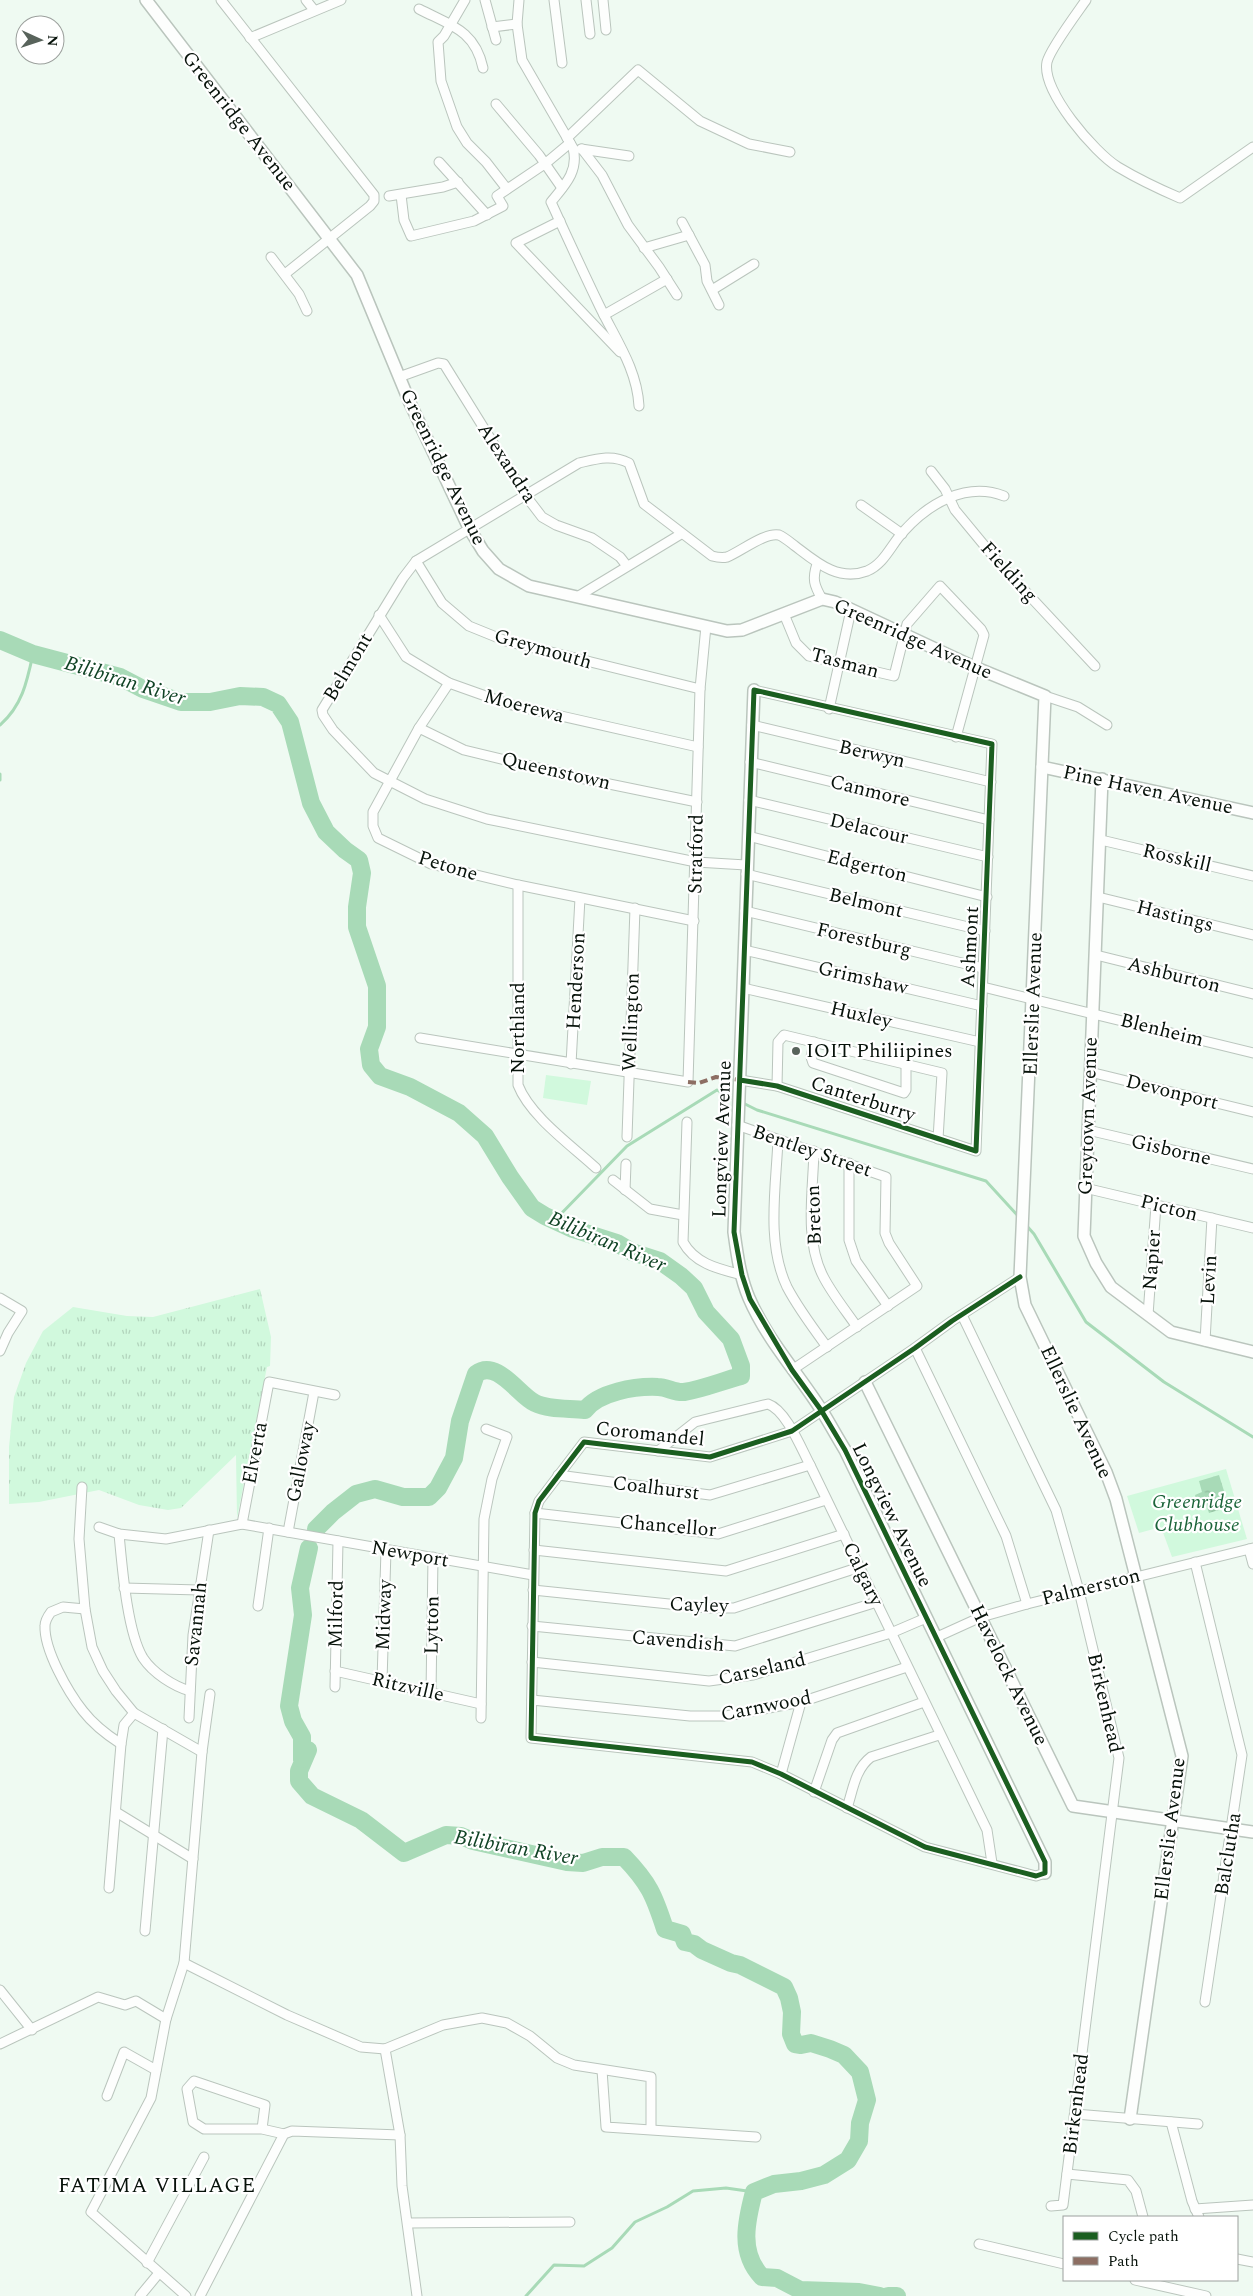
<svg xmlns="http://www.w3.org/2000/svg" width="1253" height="2296" viewBox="0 0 1253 2296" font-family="Spectral,serif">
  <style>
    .grass { fill: url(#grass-tufts) }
    .green { fill: #d1f9dd }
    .water { fill: url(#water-ripples) }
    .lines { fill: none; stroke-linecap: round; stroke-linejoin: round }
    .stream { stroke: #a8dab7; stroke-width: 3 }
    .river { stroke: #a8dab7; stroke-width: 18 }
    .street-casing { stroke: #bac5bd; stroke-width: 11 }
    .secondary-casing { stroke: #bac5bd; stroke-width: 14 }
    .street { stroke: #fdfefd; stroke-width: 9 }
    .secondary { stroke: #fdfefd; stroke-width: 11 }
    .quiet { stroke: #8d6e63; stroke-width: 4; stroke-dasharray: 8 4; stroke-linecap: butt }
    .cycleway-casing { stroke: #fff; stroke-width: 8 }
    .cycleway { stroke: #1b5e20; stroke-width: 5 }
    .poi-dot { fill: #58635b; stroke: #fff; stroke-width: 2 }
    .labels { text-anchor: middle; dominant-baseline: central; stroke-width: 4.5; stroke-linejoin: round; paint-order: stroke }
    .street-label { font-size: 20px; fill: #07120a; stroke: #fff }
    .poi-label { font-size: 20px; fill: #07120a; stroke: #fff; text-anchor: start }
    .park-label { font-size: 20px; font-style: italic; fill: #1c653a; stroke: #fff }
    .water-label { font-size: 21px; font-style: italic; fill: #104325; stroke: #fff }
    .neighbourhood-label { font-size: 21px; letter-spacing: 1px; fill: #07120a; stroke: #fff }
  </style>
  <defs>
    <pattern id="grass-tufts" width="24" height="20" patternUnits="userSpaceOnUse" patternTransform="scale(1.25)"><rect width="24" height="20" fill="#d1f9dd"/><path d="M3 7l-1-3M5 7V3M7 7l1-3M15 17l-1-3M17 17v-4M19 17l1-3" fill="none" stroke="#b2d4bc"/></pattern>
    <pattern id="water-ripples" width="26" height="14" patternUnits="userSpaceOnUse" patternTransform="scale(1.25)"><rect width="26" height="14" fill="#a8dab7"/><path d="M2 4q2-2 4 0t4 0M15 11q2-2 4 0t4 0" fill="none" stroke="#8fba9c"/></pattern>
  </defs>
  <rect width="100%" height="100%" fill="#effaf2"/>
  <path class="grass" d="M260,1289L271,1337L270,1366L267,1367L237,1518L236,1455L181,1508L168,1510L139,1505L99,1490L39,1502L9,1504V1447L14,1397L26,1363L43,1331L73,1307L127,1316L153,1317Z"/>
  <g class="green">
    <path d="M546,1075L591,1081L587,1105L543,1098Z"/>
    <path d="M1226,1469L1247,1539L1172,1557L1161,1527L1139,1533L1127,1496Z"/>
  </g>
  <path class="water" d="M1219,1475L1229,1507L1209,1513L1206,1504L1198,1506L1195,1495L1202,1492L1199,1481Z"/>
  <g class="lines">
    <g class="stream">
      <path d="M0,725C22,706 27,682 33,654"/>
      <path d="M0,774V780"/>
      <path d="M741,1102L757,1110L986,1181L1019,1217"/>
      <path d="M555,1220L627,1146L717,1090L735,1100"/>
      <path d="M1026,1225L1034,1234L1086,1322L1164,1382L1253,1437"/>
      <path d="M526,2296L554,2265L584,2266L612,2248L635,2222L667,2207L693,2191L726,2188L754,2192"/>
    </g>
    <g class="river">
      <path d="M0,640L33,654L120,677L143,689L181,702H210L240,696L263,697L278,704L290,722L311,803L326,832L345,850L359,860L362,873L357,907V927L377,986V1027L369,1049L371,1065L380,1076L410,1087L459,1113L485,1136L510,1177L532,1208L545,1216L573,1229L617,1243L632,1252L660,1261L681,1276L694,1288L706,1312L731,1339L741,1366V1376C722,1381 703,1389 684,1392C675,1393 667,1387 658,1387C635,1386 599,1392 585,1410C570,1408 549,1410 535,1403C519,1396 497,1358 476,1374L460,1421L454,1458L438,1488L429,1497H403L375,1489L356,1494L333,1512L316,1529"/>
      <path d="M302,1759L308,1750L299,1771V1781L312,1796L361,1820L404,1853L446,1835L461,1836L473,1841L567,1862L583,1863L602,1857H624C649,1883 654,1895 665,1929L682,1934L685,1942L694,1944L702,1950L731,1963L740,1965L784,1987L789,1998L792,2012L791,2034L795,2044L801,2045L811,2043L830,2049L844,2055L860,2072L867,2100L860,2123L859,2141L848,2160L824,2175L801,2181L774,2184L754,2192C746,2222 739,2253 762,2277L777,2278L800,2290L859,2292L880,2296"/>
      <path d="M302,1759V1737L293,1721L289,1706L303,1615L300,1588L309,1548"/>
      <path d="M888,2296H897"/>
    </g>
    <g class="street-casing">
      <g id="street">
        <path d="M221,0L374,195V201L370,206L285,274"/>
        <path d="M306,0L314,10"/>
        <path d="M465,0L444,36L438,42L441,81L457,127L467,143L486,162L507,189"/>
        <path d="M485,0L496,40"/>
        <path d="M519,0L517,24L522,60L573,148C579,171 565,185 551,202C567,237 583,272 600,307C616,340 637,369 639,406"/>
        <path d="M554,0L562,63"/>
        <path d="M586,0L590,34"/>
        <path d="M603,0L606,30"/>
        <path d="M1086,0C1077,13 1050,49 1047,62C1041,91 1095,153 1118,167C1138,179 1159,189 1180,198L1253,147"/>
        <path d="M419,9C450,25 475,30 483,68"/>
        <path d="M492,27L517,24"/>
        <path d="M250,38L341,0"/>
        <path d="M496,104L539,155L562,188"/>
        <path d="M567,138L638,70L700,121L749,144L790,152"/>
        <path d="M581,149L629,156"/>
        <path d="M582,149L602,175L628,225L659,267L677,295"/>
        <path d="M439,162L487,215"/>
        <path d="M401,195L404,220L411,236L474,221L503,206L497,196L546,163L570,143"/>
        <path d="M389,196L443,187L458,182"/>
        <path d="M560,221L516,243L620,352"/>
        <path d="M682,222L705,265L707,281L719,305"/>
        <path d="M644,248L689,235"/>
        <path d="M271,257L299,294L307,311"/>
        <path d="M712,290L754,264"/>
        <path d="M604,315L667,279"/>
        <path d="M399,377L438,363L444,364L526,496L542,517L556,525L592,538L620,557L627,566"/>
        <path d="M931,471L945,489L955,510L998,562L1095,666"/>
        <path d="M861,505L902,534"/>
        <path d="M416,561L442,603L469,626L506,641L700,689"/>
        <path d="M817,564C812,579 814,585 822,599"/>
        <path d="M577,597L681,534"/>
        <path d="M784,614L796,643L809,656L894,676L907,624L940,586L981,629L984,635L956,737"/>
        <path d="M379,615L406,657L449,683L508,704L698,747"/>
        <path d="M449,683L419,728L373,812V826L378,838L431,864L518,885L694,921"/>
        <path d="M1045,696L1078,707L1107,725"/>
        <path d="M829,709L851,610"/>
        <path d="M752,725L991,782"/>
        <path d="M419,728L464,750L580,778L697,802"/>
        <path d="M750,762L989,820"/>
        <path d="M749,800L988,857"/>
        <path d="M748,836L987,897"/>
        <path d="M1101,840L1253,876"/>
        <path d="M746,865L696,862L487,819L425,799L374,773L333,730L323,715L322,710L403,578L416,561L579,463C596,459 612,454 629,463L644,504L712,556C716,557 722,558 727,557C740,552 765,532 779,535C784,537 791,543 795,546C816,562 838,582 867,571C884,564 891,545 903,532C928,504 966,481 1004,496"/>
        <path d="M746,874L985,931"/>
        <path d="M518,885V1085C530,1116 571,1145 596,1168"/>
        <path d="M1098,897L1253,935"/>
        <path d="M745,911L983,968"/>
        <path d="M744,950L982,1006"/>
        <path d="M1096,955L1253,994"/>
        <path d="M983,987L1253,1053"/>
        <path d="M743,988L980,1042"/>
        <path d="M420,1038L688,1082L700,689L706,626"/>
        <path d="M814,1042L811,1057L813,1063L904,1093L906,1090V1064"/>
        <path d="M571,1064L580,898"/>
        <path d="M1090,1072L1253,1112"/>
        <path d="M740,1080L777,1086L976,1151L992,744L754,690"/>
        <path d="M777,1086L778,1042L784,1035L942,1073L938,1139"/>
        <path d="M687,1122L683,1242C695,1264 719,1269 742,1275"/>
        <path d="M737,1125L886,1177L885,1233L889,1243L917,1286L792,1370"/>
        <path d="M1088,1130L1253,1169"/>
        <path d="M627,1137L635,908"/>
        <path d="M778,1140C776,1187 766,1243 787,1287C798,1308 813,1328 827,1347"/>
        <path d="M814,1151C813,1192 804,1241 824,1278C833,1295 846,1311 857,1327"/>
        <path d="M849,1163V1240L856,1261L888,1306"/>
        <path d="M613,1180L650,1209L683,1215"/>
        <path d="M1085,1188L1253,1228"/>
        <path d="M625,1190L626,1164"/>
        <path d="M1020,1277L952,1321L915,1348L792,1431L710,1457L584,1442L539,1501L535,1513L531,1738L752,1762L781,1774L925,1847L1036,1876L1045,1873"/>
        <path d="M0,1298L22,1311L8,1333L0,1351"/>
        <path d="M962,1315L1056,1510L1079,1591L1119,1758L1063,2205L1051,2206"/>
        <path d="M1148,1315L1156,1205"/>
        <path d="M1205,1341L1212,1218"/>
        <path d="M915,1348L1006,1536L1027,1604"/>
        <path d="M658,1451L695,1422L768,1404C786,1410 801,1448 810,1465L987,1830L992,1863"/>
        <path d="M558,1475L710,1495L810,1465"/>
        <path d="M82,1487L79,1539L85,1609L92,1647L103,1671L116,1691L134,1713L202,1752"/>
        <path d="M535,1513L718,1534L826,1500"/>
        <path d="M242,1524L269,1382L335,1395"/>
        <path d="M99,1527L119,1534L166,1539L242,1524L533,1575"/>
        <path d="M288,1532L314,1392"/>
        <path d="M119,1534C122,1565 127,1632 143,1658C153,1673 173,1686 190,1691"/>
        <path d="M1249,1549L1253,1564"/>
        <path d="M534,1550L726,1571L844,1534"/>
        <path d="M1195,1562L1242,1755L1205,2002"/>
        <path d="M124,1588L199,1590"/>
        <path d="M533,1590L708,1608H734L860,1567"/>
        <path d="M258,1606L269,1528"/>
        <path d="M85,1609L63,1607L51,1612C48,1616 45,1620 45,1626C44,1650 68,1692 83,1711C93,1724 107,1735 121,1744"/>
        <path d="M532,1626L735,1646L877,1602"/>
        <path d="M937,1637L981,1617L1027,1604L1253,1548"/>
        <path d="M532,1662L709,1681L753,1675L891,1633L926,1618"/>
        <path d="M335,1671L481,1704"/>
        <path d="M382,1681L386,1550"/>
        <path d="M335,1687L338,1541"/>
        <path d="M431,1693L433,1557"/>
        <path d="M532,1700L690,1716H726L801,1702L907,1667"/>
        <path d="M189,1718L193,1635L209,1530"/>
        <path d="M481,1718L484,1519L492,1479L507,1437L486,1429"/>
        <path d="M781,1774L801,1702"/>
        <path d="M814,1792L832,1740L837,1733L924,1702"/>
        <path d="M847,1808C853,1790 855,1769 871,1757L939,1735"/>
        <path d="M116,1812L193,1859"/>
        <path d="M109,1888L121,1744L124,1725L134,1713"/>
        <path d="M145,1931L163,1729"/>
        <path d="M184,1963L287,2015L361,2047L385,2049L443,2025L482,2018L507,2023L530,2036L557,2058L574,2065L651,2077V2128"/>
        <path d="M0,1990L32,2030"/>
        <path d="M0,2044L98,1997L125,2005L136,2001L166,2019"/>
        <path d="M385,2049L400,2135L402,2186L417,2296"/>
        <path d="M602,2070L606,2127L756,2137"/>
        <path d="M107,2096L124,2052L156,2070"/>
        <path d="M1075,2114L1198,2124"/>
        <path d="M1171,2122L1192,2201L1199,2217"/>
        <path d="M262,2129L265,2105L194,2081L187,2089L193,2122L204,2129H262L284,2134"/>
        <path d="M1067,2174L1128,2180L1136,2191L1143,2217"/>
        <path d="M1195,2209L1253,2205"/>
        <path d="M408,2223L570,2222"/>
        <path d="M979,2244L1064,2264"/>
        <path d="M1237,2259L1253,2262"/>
        <path d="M147,2263L204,2157"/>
        <path d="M1135,2280L1206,2296"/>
        <path d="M140,2296L159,2273"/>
        <path d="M186,2296L91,2212L151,2098L166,2019L184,1963L202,1752L210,1694"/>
        <path d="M200,2296L284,2134L292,2131L400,2135"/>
      </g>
    </g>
    <g class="secondary-casing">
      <g id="secondary">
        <path d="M146,0L357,275L410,403L469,528L483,551L499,569L529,586L727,631L742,630L822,599L835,602L974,667L1045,696L1020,1277L1025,1305L1106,1472L1116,1499L1182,1756L1130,2119"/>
        <path d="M754,690L734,1232C737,1254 740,1277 749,1298C767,1340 798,1373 822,1411C830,1424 837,1437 845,1450L1045,1862V1873"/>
        <path d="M1042,767L1253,813"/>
        <path d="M1102,779L1084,1236L1096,1263L1111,1287L1171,1332L1253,1352"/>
        <path d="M865,1382L1073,1806L1253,1832"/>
      </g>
    </g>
    <use href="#street" class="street"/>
    <use href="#secondary" class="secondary"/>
    <path class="quiet" d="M688,1082L699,1083L716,1077L740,1080"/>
    <g class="cycleway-casing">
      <path id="cycleway" d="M740,1080L777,1086L976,1151L992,744L754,690L734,1232L742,1275L750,1299L792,1370L821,1410L845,1450L1045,1862V1873L1036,1876L925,1847L781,1774L752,1762L531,1738L535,1513L539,1501L584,1442L710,1457L792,1431L915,1348L952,1321L1020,1277"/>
    </g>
    <use href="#cycleway" class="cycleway"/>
  </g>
  <circle class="poi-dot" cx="796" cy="1051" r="5"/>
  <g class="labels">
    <g class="street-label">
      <text transform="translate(239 121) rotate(52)">Greenridge Avenue</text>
      <text transform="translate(507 463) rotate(57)">Alexandra</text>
      <text transform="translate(443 467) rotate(64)">Greenridge Avenue</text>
      <text transform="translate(1009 572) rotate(48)">Fielding</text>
      <text transform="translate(913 639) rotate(24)">Greenridge Avenue</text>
      <text transform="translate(543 649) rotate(16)">Greymouth</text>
      <text transform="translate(845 663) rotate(15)">Tasman</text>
      <text transform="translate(348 667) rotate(-59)">Belmont</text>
      <text transform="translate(524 706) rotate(15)">Moerewa</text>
      <text transform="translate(872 754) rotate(13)">Berwyn</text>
      <text transform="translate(556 771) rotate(13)">Queenstown</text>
      <text transform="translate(1148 790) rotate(12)">Pine Haven Avenue</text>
      <text transform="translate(870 791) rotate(14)">Canmore</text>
      <text transform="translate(869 829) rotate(13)">Delacour</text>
      <text transform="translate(696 854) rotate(-89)">Stratford</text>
      <text transform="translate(1177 858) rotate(13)">Rosskill</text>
      <text transform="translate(448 866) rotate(17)">Petone</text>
      <text transform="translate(867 866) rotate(14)">Edgerton</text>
      <text transform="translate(866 903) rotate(13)">Belmont</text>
      <text transform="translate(1175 916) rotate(14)">Hastings</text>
      <text transform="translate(864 940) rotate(13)">Forestburg</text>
      <text transform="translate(970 947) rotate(-87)">Ashmont</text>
      <text transform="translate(1174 975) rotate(14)">Ashburton</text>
      <text transform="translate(863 978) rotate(13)">Grimshaw</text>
      <text transform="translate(576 981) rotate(-87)">Henderson</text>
      <text transform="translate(1033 1004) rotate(-88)">Ellerslie Avenue</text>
      <text transform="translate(861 1015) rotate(13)">Huxley</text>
      <text transform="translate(631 1022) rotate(-88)">Wellington</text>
      <text transform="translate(518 1028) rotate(-90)">Northland</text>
      <text transform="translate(1162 1030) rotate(14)">Blenheim</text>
      <text transform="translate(1172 1092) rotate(14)">Devonport</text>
      <text transform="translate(863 1099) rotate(18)">Canterburry</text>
      <text transform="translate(1088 1116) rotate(-88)">Greytown Avenue</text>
      <text transform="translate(722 1139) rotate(-88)">Longview Avenue</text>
      <text transform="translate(1171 1150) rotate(13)">Gisborne</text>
      <text transform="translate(812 1151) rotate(19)">Bentley Street</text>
      <text transform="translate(1169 1208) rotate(14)">Picton</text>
      <text transform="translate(814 1215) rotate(-92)">Breton</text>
      <text transform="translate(1152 1260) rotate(-86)">Napier</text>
      <text transform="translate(1209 1280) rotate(-87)">Levin</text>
      <text transform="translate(1076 1412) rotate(65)">Ellerslie Avenue</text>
      <text transform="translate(650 1434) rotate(6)">Coromandel</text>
      <text transform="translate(255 1453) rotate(-79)">Elverta</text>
      <text transform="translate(301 1462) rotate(-79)">Galloway</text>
      <text transform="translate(656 1488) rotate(7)">Coalhurst</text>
      <text transform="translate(892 1515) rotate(64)">Longview Avenue</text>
      <text transform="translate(668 1526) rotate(5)">Chancellor</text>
      <text transform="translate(410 1554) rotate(10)">Newport</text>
      <text transform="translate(863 1574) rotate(64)">Calgary</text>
      <text transform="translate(1091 1587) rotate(-14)">Palmerston</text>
      <text transform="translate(699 1605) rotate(2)">Cayley</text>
      <text transform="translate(336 1614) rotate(-89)">Milford</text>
      <text transform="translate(384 1615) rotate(-88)">Midway</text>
      <text transform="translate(196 1624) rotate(-84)">Savannah</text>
      <text transform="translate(432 1625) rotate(-89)">Lytton</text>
      <text transform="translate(678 1641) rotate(5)">Cavendish</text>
      <text transform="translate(762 1669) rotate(-13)">Carseland</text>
      <text transform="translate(1009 1675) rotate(64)">Havelock Avenue</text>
      <text transform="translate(408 1687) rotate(13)">Ritzville</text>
      <text transform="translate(1105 1703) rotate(77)">Birkenhead</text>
      <text transform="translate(766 1706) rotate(-11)">Carnwood</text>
      <text transform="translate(1170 1829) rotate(-83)">Ellerslie Avenue</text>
      <text transform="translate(1228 1854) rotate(-81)">Balclutha</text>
      <text transform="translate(1076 2104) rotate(-83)">Birkenhead</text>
    </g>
    <g class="poi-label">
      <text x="806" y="1051">IOIT Philiipines</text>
    </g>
    <g class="park-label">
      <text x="1197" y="1502">Greenridge<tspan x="1197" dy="23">Clubhouse</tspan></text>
    </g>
    <g class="water-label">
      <text transform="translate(125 681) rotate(17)">Bilibiran River</text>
      <text transform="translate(607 1242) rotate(23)">Bilibiran River</text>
      <text transform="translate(516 1848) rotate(10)">Bilibiran River</text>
    </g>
    <g class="neighbourhood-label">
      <text x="157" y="2186">FATIMA VILLAGE</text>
    </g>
  </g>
  <rect x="1063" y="2216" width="175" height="65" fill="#ffffff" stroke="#9ca09d"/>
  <rect x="1073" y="2232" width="25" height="8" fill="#1b5e20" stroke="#9ca09d"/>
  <text x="1108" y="2241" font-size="15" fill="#07120a">Cycle path</text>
  <rect x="1073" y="2257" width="25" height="8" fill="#8d6e63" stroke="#9ca09d"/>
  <text x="1108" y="2266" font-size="15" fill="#07120a">Path</text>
  <g transform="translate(40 40) rotate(93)"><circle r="24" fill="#ffffff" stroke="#9ca09d"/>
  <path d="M0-4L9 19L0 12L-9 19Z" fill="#58635b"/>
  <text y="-8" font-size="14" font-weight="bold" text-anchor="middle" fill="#07120a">N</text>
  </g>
</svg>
